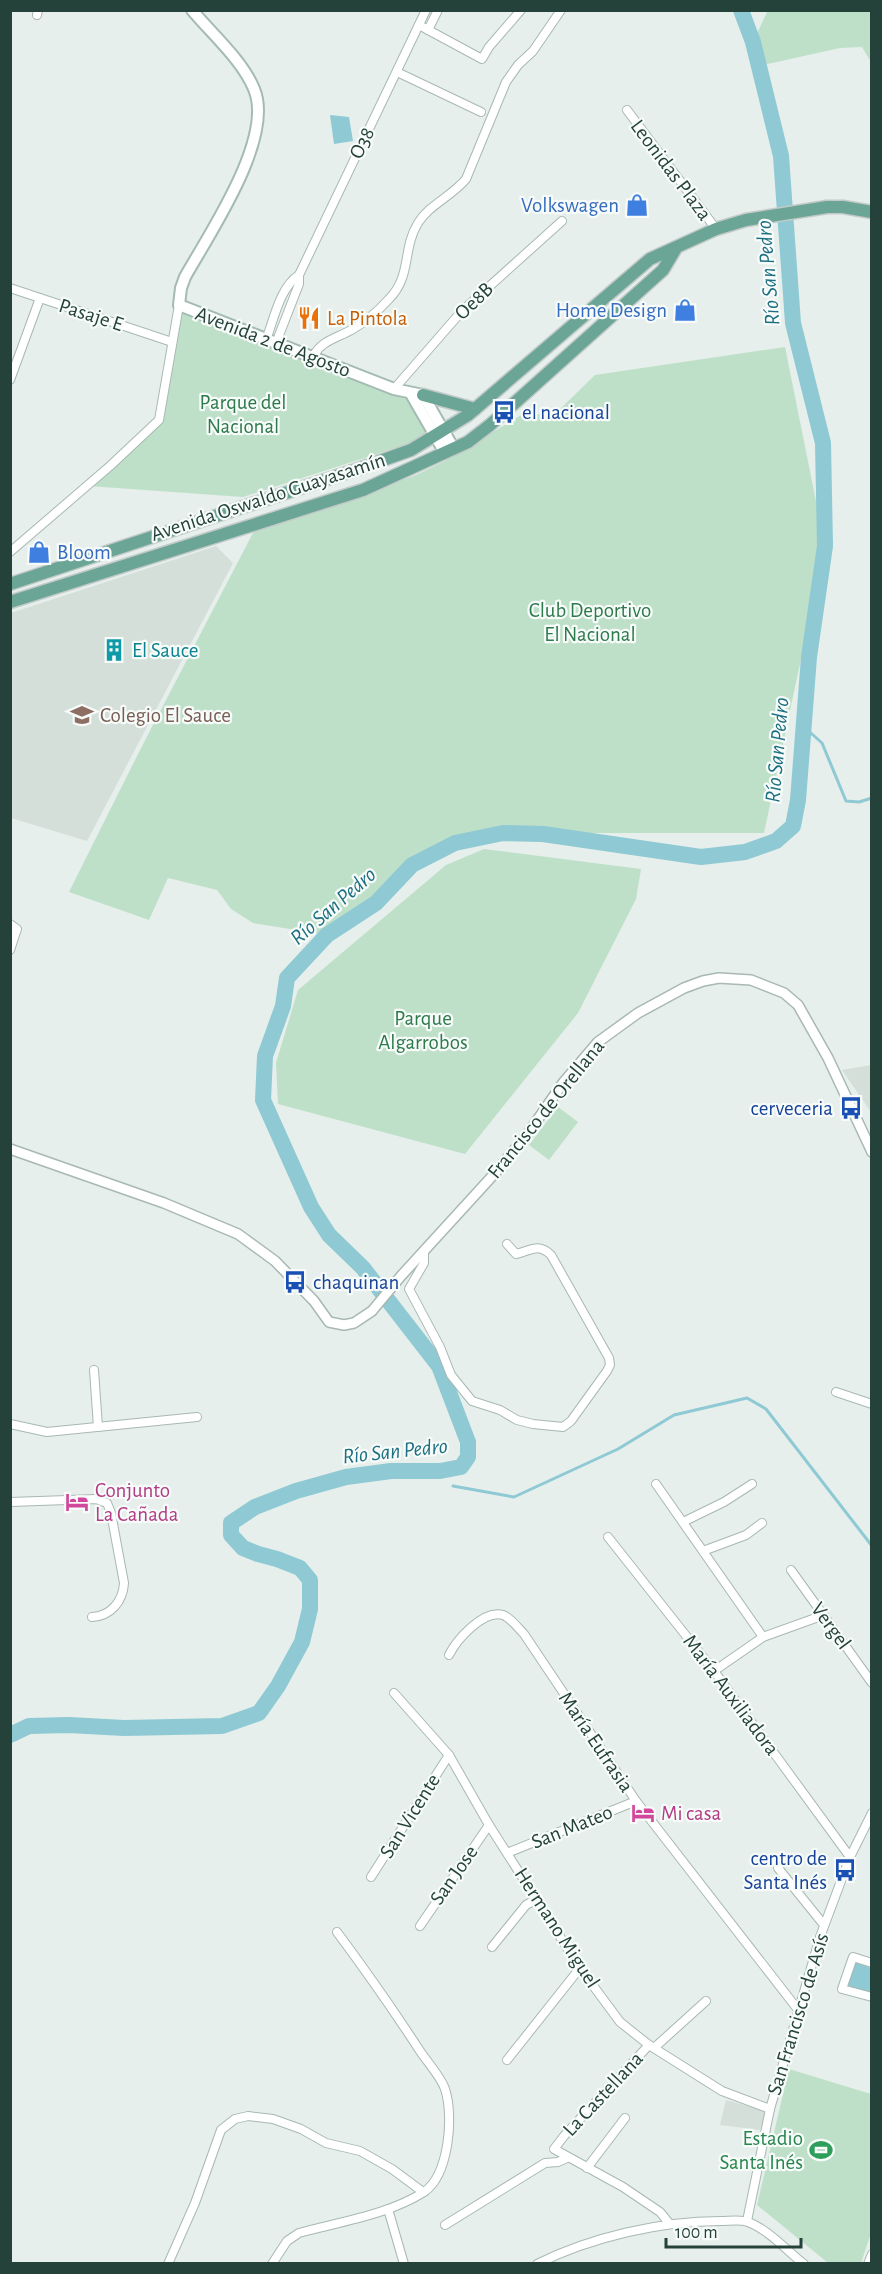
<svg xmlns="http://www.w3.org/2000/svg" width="882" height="2274" viewBox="0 0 882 2274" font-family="'Alegreya Sans',sans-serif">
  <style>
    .built { fill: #d4dfda }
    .green { fill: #bfe0c8 }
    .water { fill: #8ec9d4 }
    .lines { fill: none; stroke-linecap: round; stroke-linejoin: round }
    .stream { stroke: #8ec9d4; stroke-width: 3 }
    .river { stroke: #8ec9d4; stroke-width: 16 }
    .minor-casing { stroke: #a8b8b2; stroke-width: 10 }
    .tertiary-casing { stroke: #a8b8b2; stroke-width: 12 }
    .secondary-casing { stroke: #a4bbb3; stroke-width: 14 }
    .primary-casing { stroke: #c2cac8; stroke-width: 15 }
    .minor { stroke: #fff; stroke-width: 8 }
    .tertiary { stroke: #fff; stroke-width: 9 }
    .secondary { stroke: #fff; stroke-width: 10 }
    .primary { stroke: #6aa596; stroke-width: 12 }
    .labels { text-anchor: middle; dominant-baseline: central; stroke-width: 4.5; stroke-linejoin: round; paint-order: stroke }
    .street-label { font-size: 21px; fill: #24423a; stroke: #f7fbf9 }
    .shop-label { font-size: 21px; fill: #366cbe; stroke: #f7fbf9; text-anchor: end }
    .food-label { font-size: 21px; fill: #c56008; stroke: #f7fbf9; text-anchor: start }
    .park-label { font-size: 21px; fill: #2d7a4b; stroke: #f7fbf9 }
    .transit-label { font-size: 21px; fill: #164399; stroke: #f7fbf9; text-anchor: start }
    .culture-label { font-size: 21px; fill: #0d838f; stroke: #f7fbf9; text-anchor: start }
    .education-label { font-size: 21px; fill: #785e54; stroke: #f7fbf9; text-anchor: start }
    .hotel-label { font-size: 21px; fill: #b23c85; stroke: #f7fbf9; text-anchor: start }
    .leisure-label { font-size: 21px; fill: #27864d; stroke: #f7fbf9; text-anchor: end }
    .water-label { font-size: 22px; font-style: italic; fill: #1c6f80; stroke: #f7fbf9 }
  </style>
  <rect width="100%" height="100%" fill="#e6efeb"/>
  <g class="built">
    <path d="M216,546L233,563L87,841L11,818V613Z"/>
    <path d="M871,1065H872L871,1112L842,1070Z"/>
    <path d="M726,2100L766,2111L760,2130L720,2125Z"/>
  </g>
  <g class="green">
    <path d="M768,10L871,11V62L862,47L840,48L759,66L753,42Z"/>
    <path d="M179,300L409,394L436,435L243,497L89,486L160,420Z"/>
    <path d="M785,347L825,546L764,833H503L455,843L412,865L376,903L327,935L253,923L231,909L217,890L168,878L149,920L69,892L140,750L254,531L317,512L416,475L447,460L521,415L556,413L595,375Z"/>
    <path d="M484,849L641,869L636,899L578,1013L465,1154L278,1104L276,1063L298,990L446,865Z"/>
    <path d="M558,1107L578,1122L549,1160L529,1145Z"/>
    <path d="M789,2069L871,2094V2233L861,2263H828L757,2205Z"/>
  </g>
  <g class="water">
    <path d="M330,115L349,117L353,141L334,144Z"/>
    <path d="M852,1961L871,1968V1993L845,1985Z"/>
  </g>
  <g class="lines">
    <g class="stream">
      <path d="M803,726L822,743L846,801L859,802L872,798"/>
      <path d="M453,1486L514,1497L618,1449L674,1415L747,1398L766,1409L872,1546"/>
    </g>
    <path class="river" d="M10,1735L29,1726L69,1725L124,1728L222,1726L259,1713L278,1686L302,1642L310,1609V1580L300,1568L277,1559L258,1554L243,1548L231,1535V1523L255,1507L296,1491L346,1477L391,1471H440L461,1467L468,1457V1442L439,1366L363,1268L329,1235L311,1207L263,1100L265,1056L283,1006L287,978L327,935L376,903L412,865L455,843L503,833L543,834L701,857L745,852L776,841L793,826L798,800L809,657L825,546L823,443L793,323L781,156L753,42L741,10"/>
    <g class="minor-casing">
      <g id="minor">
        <path d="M37,15L38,10"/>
        <path d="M419,25L482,59L489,47L521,10"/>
        <path d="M428,30L438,10"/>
        <path d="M397,72L481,112"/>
        <path d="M627,110L716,229"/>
        <path d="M10,288L172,342"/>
        <path d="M266,340C274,319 280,287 299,275"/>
        <path d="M276,343L299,284V275L426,10"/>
        <path d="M313,357C321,340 338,338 353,329C367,321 379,310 389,299C412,276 402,249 418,223C429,205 452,196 466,179L506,82L518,65L533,51L561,10"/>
        <path d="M10,380L40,298"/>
        <path d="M394,389L462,311L562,221"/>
        <path d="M10,552L110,466L159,420L179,305"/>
        <path d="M10,924L17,929L10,950"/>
        <path d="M424,1252V1263L409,1289L440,1347L451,1375L472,1401L500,1410L517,1420L533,1424L563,1427L571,1421L607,1371L610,1365L609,1358L551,1255C538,1242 530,1251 516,1254L507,1244"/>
        <path d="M94,1370L98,1427"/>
        <path d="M836,1392L872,1404"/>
        <path d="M10,1424L47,1432L197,1417"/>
        <path d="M656,1484L763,1637"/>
        <path d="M10,1502L96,1499L107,1503L111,1513L124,1583C123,1601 111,1616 92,1617"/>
        <path d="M683,1522L724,1502L752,1484"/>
        <path d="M608,1537L714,1671L850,1857"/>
        <path d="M703,1551L746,1535L762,1523"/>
        <path d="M791,1570L872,1683"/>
        <path d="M449,1655C457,1639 484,1609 503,1615C511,1618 518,1628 524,1634L636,1801L799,2011"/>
        <path d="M714,1671L763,1637L824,1615"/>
        <path d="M394,1693L449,1755L489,1825L580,1968L620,2022L649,2045L722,2091L770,2109"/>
        <path d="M507,1853L636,1801"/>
        <path d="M778,1868L824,1925"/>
        <path d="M371,1877L449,1755"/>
        <path d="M420,1926L489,1825"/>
        <path d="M492,1947L526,1905L537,1899"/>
        <path d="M872,1963L853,1957L842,1989L872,1997"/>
        <path d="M649,2045L564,2136L554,2149L623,2187L660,2212L669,2223"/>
        <path d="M654,2048L706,2001"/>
        <path d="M507,2060L580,1968"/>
        <path d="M587,2168L625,2118"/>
        <path d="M388,2209L404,2264"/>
        <path d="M747,2221L770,2109L820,1937L850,1857L872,1813"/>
        <path d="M445,2225L545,2163L558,2162L567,2158"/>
        <path d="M168,2264L195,2203L221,2130L235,2119L248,2116L273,2119L301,2129L326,2143L360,2151L392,2169L423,2192"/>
        <path d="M272,2264L287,2241L299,2233C339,2222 388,2215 424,2192C449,2175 454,2116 445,2089C441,2077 428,2063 420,2051C394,2011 366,1971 337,1932"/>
        <path d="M537,2264C591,2237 661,2221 721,2221C729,2221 741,2219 748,2222C769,2230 786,2250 804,2264"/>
        <path d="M868,2264L872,2254"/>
      </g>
    </g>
    <g class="tertiary-casing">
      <path id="tertiary" d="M10,1149L164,1203L238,1234L275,1261L314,1301L329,1322L344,1325L354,1323L372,1311L401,1276L496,1172L529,1132L563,1083L598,1042L638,1013L684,988L703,981L719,978L751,980L784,993L798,1005L828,1058L872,1152"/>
    </g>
    <g class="secondary-casing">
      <g id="secondary">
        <path d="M192,10C212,34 243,61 254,89C275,138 209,234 185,277L181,288L179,305L394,389L423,395L454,449"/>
        <path d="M411,394L445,453"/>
      </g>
    </g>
    <g class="primary-casing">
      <g id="primary">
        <path d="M423,395L475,409"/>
        <path d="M10,584L358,469L411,450L468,415L650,259L716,229L746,220L827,207H843L872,212"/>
        <path d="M10,602L363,490L468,442L490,425L663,270L676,248"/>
      </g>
    </g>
    <use href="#minor" class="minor"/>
    <use href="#tertiary" class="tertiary"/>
    <use href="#secondary" class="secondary"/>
    <use href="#primary" class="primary"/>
  </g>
  <defs>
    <g id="shop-bare" transform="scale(1.8)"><path d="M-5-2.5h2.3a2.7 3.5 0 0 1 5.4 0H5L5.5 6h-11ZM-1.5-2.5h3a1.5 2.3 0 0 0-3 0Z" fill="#3f7fe0" stroke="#f7fbf9" stroke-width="2.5" paint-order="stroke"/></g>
    <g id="restaurant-bare" transform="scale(1.8)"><path d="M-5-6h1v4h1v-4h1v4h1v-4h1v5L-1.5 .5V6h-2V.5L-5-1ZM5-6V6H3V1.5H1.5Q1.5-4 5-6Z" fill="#e8710a" stroke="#f7fbf9" stroke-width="2.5" paint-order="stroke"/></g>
    <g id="bus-bare" transform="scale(1.8)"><path d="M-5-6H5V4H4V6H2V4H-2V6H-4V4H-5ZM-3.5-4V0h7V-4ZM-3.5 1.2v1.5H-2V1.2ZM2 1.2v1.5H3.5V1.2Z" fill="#1a4fb4" stroke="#f7fbf9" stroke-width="2.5" paint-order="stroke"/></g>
    <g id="building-bare" transform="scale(1.8)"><path d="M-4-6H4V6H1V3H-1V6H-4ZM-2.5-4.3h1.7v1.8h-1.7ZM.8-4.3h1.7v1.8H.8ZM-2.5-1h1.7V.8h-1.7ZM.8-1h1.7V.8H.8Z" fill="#0f9aa8" stroke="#f7fbf9" stroke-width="2.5" paint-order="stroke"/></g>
    <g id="school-bare" transform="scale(1.8)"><path d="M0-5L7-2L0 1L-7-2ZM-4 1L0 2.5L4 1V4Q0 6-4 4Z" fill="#8d6e63" stroke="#f7fbf9" stroke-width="2.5" paint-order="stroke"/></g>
    <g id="hotel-bare" transform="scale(1.8)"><path d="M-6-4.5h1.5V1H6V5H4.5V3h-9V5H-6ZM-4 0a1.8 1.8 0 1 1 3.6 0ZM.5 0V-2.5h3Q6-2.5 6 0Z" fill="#d1479c" stroke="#f7fbf9" stroke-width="2.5" paint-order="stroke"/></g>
    <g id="stadium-bare" transform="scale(1.8)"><path d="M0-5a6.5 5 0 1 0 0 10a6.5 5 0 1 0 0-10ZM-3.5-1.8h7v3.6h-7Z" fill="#2e9e5b" stroke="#f7fbf9" stroke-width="2.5" paint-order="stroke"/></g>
  </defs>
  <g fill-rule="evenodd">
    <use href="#shop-bare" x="637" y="205"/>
    <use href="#shop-bare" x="685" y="310"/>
    <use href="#restaurant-bare" x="309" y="318"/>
    <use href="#bus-bare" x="504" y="412"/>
    <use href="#shop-bare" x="39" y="552"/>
    <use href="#building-bare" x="114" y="650"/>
    <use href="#school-bare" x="82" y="715"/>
    <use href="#bus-bare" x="851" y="1108"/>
    <use href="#bus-bare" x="295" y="1282"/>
    <use href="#hotel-bare" x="77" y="1502"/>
    <use href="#hotel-bare" x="643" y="1813"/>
    <use href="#bus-bare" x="845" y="1870"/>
    <use href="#stadium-bare" x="821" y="2150"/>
  </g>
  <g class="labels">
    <g class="street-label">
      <text transform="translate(362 143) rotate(-64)">O38</text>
      <text transform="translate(671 170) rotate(53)">Leonidas Plaza</text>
      <text transform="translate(474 301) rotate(-44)">Oe8B</text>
      <text transform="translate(91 315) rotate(18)">Pasaje E</text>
      <text transform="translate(273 342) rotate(21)">Avenida 2 de Agosto</text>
      <text transform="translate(268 497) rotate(-18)">Avenida Oswaldo Guayasamín</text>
      <text transform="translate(546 1109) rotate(-51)">Francisco de Orellana</text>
      <text transform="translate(831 1626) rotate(54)">Vergel</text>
      <text transform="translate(731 1695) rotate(53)">María Auxiliadora</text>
      <text transform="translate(596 1742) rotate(56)">María Eufrasia</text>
      <text transform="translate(410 1816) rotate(-58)">San Vicente</text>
      <text transform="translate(572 1827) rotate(-22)">San Mateo</text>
      <text transform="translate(454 1875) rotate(-55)">San Jose</text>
      <text transform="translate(557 1928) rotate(57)">Hermano Miguel</text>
      <text transform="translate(798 2014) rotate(-73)">San Francisco de Asís</text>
      <text transform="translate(603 2094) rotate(-47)">La Castellana</text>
    </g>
    <g class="shop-label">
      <text x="619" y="205">Volkswagen</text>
      <text x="667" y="310">Home Design</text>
      <text x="57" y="552" text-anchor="start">Bloom</text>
    </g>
    <g class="food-label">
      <text x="327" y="318">La Pintola</text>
    </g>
    <g class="park-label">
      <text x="243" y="402">Parque del<tspan x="243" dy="24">Nacional</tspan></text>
      <text x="590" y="610">Club Deportivo<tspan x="590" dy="24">El Nacional</tspan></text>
      <text x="423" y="1018">Parque<tspan x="423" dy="24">Algarrobos</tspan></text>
    </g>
    <g class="transit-label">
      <text x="522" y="412">el nacional</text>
      <text x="833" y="1108" text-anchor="end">cerveceria</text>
      <text x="313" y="1282">chaquinan</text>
      <text x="827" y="1858" text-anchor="end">centro de<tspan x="827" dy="24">Santa Inés</tspan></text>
    </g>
    <g class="culture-label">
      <text x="132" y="650">El Sauce</text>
    </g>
    <g class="education-label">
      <text x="100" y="715">Colegio El Sauce</text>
    </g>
    <g class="hotel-label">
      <text x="95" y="1490">Conjunto<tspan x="95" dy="24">La Cañada</tspan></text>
      <text x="661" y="1813">Mi casa</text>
    </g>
    <g class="leisure-label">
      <text x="803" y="2138">Estadio<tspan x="803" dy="24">Santa Inés</tspan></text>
    </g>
    <g class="water-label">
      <text transform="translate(768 273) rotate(-95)">Río San Pedro</text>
      <text transform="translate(777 750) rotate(-85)">Río San Pedro</text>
      <text transform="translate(333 906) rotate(-41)">Río San Pedro</text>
      <text transform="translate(395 1451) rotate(-6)">Río San Pedro</text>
    </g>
  </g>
  <rect width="882" height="2274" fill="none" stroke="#24423a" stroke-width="24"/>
  <path d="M666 2238v9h135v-9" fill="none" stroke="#24423a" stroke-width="3"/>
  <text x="675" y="2238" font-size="18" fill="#24423a" stroke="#f7fbf9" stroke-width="4.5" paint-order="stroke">100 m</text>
</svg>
